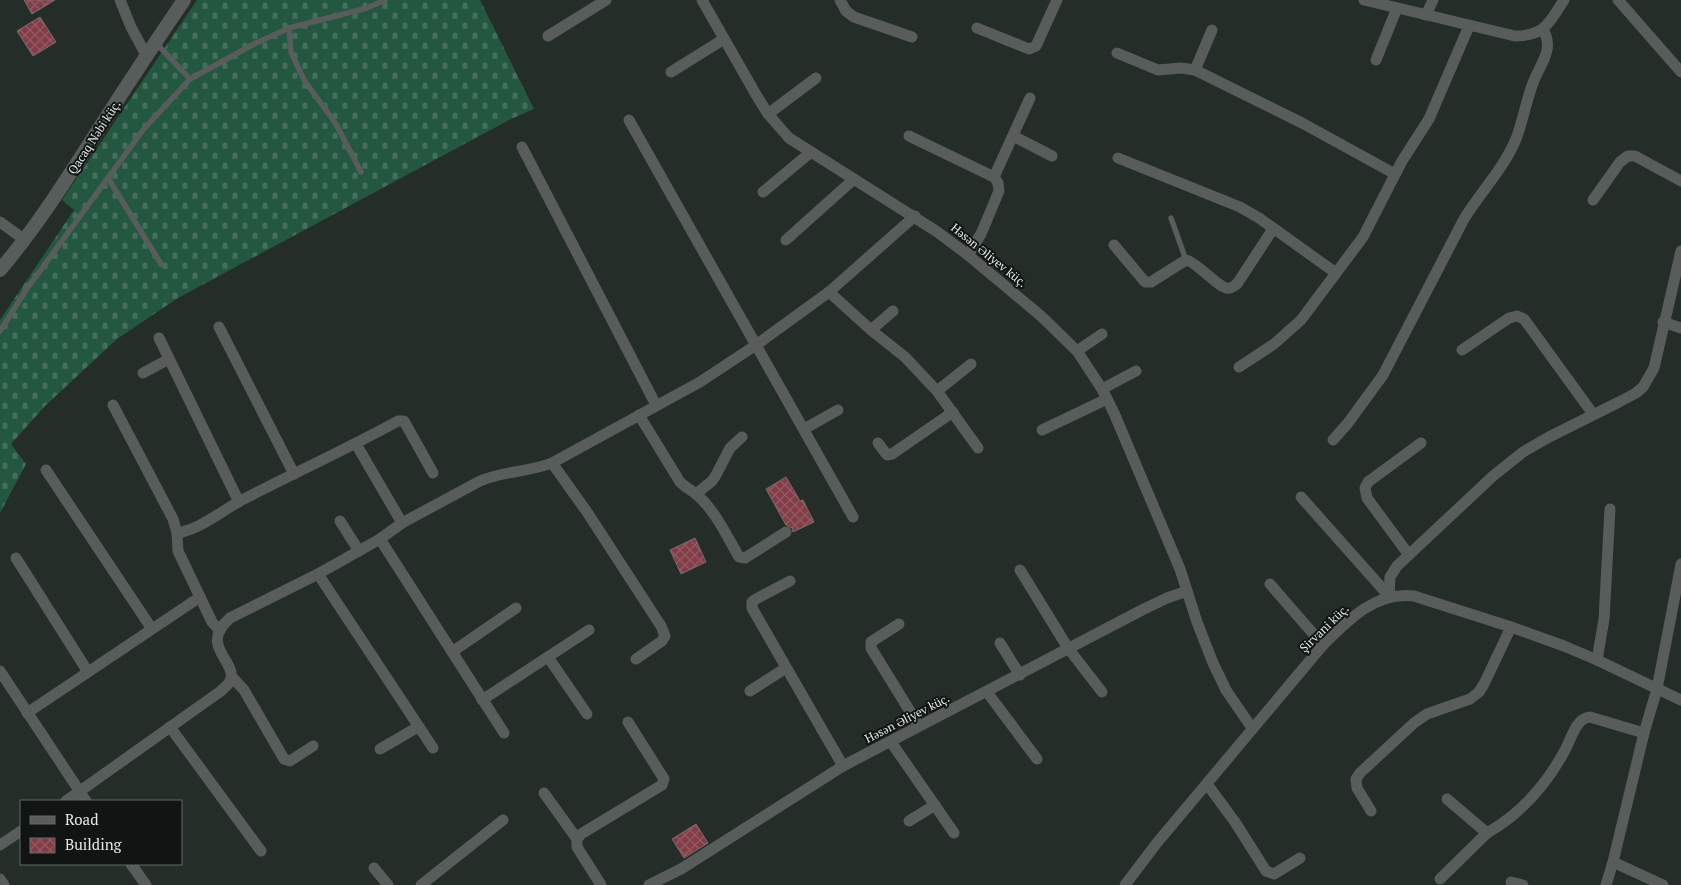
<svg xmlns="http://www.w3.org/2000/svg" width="1681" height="885" viewBox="0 0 1681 885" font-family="'PT Serif',serif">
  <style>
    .cemetery { fill: url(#cemetery-stones) }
    .building { fill: url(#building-cross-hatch); stroke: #796c6d }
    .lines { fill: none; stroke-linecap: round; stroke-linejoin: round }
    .service { stroke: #585d5b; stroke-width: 5.5 }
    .minor { stroke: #585d5b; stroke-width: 11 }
    .tertiary { stroke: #585d5b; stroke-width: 14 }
    .labels { text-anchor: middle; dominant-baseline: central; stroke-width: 4; stroke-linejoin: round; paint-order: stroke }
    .street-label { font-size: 12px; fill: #e4eae7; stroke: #101412 }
  </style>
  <defs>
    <pattern id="cemetery-stones" width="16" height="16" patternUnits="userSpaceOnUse" patternTransform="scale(1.25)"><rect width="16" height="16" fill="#245740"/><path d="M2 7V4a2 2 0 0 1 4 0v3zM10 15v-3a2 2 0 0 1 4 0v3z" fill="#446f5c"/></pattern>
    <pattern id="building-cross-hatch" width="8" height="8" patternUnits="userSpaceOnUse" patternTransform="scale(1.25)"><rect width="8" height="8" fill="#823d48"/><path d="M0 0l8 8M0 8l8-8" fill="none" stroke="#945962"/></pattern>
  </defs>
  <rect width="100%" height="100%" fill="#242d28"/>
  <path class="cemetery" d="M197,0H480L534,109L511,119L178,298L117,339L45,406L11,444L26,464L0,513V320L74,210L62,200Z"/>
  <g class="building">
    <path d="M24,0H55L32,14Z"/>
    <path d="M40,17L56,42L33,56L17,31Z"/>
    <path d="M786,477L800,501L803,500L814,522L793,532L792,528L786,525L766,489Z"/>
    <path d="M695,538L706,562L681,574L670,550Z"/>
    <path d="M696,824L708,843L684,858L672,839Z"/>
  </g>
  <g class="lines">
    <g class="service">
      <path d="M289,28L291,52L304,80L336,124L361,172"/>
      <path d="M155,42L190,79"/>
      <path d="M108,178L161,264"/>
      <path d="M1171,218L1186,260"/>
      <path d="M0,331L26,290L143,130L190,79L254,44L289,28L367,8L385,0"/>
    </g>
    <g class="minor">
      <path d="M120,0L131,27L146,55"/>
      <path d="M702,0L758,98L768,114L789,138L936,231L968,255L1041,316L1077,351L1102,389L1114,413L1180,569L1197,622L1213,663L1226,690L1252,728"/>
      <path d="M840,0L846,11L854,17L912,37"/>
      <path d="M1364,0L1515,36C1545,36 1549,23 1564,0"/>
      <path d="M1618,0L1681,72"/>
      <path d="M1426,15L1433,0"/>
      <path d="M977,28L1029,49L1036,46L1057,0"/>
      <path d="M548,36L606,0"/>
      <path d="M1117,53L1158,70L1181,68L1195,70L1302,123L1395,174"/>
      <path d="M1376,60L1397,8"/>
      <path d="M1195,70L1212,30"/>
      <path d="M671,72L724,39"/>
      <path d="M768,114L816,78"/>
      <path d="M629,120L853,517"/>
      <path d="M909,136L994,177L998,183L999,191L981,234L968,255"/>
      <path d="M1013,136L1052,156"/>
      <path d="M522,147L656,405"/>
      <path d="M1118,158L1240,207L1259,218L1336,273"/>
      <path d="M994,177L1030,98"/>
      <path d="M763,192L811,152"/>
      <path d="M1593,200L1620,162L1628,156H1635L1681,181"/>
      <path d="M0,222L25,240"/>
      <path d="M786,240L854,179"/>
      <path d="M1114,245L1145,282H1151L1186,260C1199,263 1220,291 1230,288C1233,287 1235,285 1237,284L1273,229"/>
      <path d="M829,292L871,330L905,357L937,391L978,448"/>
      <path d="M1663,322L1681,328"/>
      <path d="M219,327L294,474"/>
      <path d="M871,330L893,311"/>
      <path d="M159,338L239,502"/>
      <path d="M1462,350L1509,318L1517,316L1524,319L1593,414"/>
      <path d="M1077,351L1102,334"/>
      <path d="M1239,367L1274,344L1301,320L1363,237L1402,161L1429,119L1469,26"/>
      <path d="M143,373L169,359"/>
      <path d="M1102,389L1136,371"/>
      <path d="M937,391L971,364"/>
      <path d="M113,405L173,519L177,533L178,551L212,622L219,630"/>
      <path d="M639,415L680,482C685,487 691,490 696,494C715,510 727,536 739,557L745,558L786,532"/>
      <path d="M804,429L838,410"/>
      <path d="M1042,430L1107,399"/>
      <path d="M1333,440L1348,423L1383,375L1464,219C1481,191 1503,170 1516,139C1523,121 1526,101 1533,83C1540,64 1555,49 1543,30"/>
      <path d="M878,443L887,455L892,454L953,412"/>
      <path d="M356,444L402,523"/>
      <path d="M552,463L587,512L661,626L665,636L662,641L636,659"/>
      <path d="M46,470L152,629"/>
      <path d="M696,494L712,481L716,475L730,448L742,437"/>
      <path d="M1301,497L1389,596"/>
      <path d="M340,521L359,551"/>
      <path d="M177,533C201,529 221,511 242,500C294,473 347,449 398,421H404L433,473"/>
      <path d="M380,539L504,733"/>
      <path d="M1409,555L1367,498L1365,488L1368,482L1421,443"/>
      <path d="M16,558L88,672"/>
      <path d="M1020,570L1068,648L1102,692"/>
      <path d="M318,574L433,748"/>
      <path d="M790,581L756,599L752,602V608L843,766"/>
      <path d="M1270,584L1323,645"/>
      <path d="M1389,596L1390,577L1397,566L1493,476L1523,452L1549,437L1619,402L1636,393L1643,387L1654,368L1681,251"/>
      <path d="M899,624L871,642V648L919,726"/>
      <path d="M1000,643L1020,675"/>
      <path d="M452,652L516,608"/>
      <path d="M548,657L587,714"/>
      <path d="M1597,660L1604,619L1610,509"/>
      <path d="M0,671L86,801"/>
      <path d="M232,677L244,690L284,759L290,761L313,746"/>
      <path d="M750,691L786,668"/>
      <path d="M987,692L1037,759"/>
      <path d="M482,700L589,630"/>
      <path d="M27,713L200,597"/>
      <path d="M170,727L261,851"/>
      <path d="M891,742L954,833"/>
      <path d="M380,749L418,727"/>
      <path d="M1207,784L1235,822L1266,871L1274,874L1300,858"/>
      <path d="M544,793L577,839"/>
      <path d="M1447,799L1487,833C1520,814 1546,785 1564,752C1571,741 1575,718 1590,717L1644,733"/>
      <path d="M66,801L221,691C225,687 230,684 231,678C235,660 199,645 230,618L318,574L380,539L402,523L480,481C503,471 529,472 552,463L700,382L756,345L829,292L915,216"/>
      <path d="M1371,811L1357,788L1356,779L1360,773L1414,723L1427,714L1470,699L1479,692L1484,684L1511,627"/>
      <path d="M909,821L935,805"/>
      <path d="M0,845L21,831"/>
      <path d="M1613,862L1663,885"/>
      <path d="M131,864L146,885"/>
      <path d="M374,868L388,885"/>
      <path d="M0,879L4,885"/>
      <path d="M1440,879L1487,833"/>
      <path d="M1511,882L1523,885"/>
      <path d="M421,885L503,820"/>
      <path d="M601,885L577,847V839L581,834L662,785L664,779L628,722"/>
      <path d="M649,885L681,869L843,766L1144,609L1167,598L1187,591"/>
      <path d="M1125,885L1156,844L1323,645C1348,620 1376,591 1414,596L1511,627L1564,646L1597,660L1681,700"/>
      <path d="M1606,885L1613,862L1644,733L1657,689L1681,564"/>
    </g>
    <path class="tertiary" d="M0,270C39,224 70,174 102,124C129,82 156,41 184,0"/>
  </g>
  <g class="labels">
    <g class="street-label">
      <text transform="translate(94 137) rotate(-57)">Qacaq Nəbi küç.</text>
      <text transform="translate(989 255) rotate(39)">Həsən Əliyev küç.</text>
      <text transform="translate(1324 628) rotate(-44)">Şirvani küç.</text>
      <text transform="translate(907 718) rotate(-27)">Həsən Əliyev küç.</text>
    </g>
  </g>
  <rect x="20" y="800" width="162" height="65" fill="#101412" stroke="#656a67"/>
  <rect x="30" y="816" width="25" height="8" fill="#585d5b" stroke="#656a67"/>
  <text x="65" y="825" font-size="15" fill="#e4eae7">Road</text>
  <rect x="30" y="838" width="25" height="15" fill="url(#building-cross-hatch)" stroke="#656a67"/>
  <text x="65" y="850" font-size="15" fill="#e4eae7">Building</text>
</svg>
